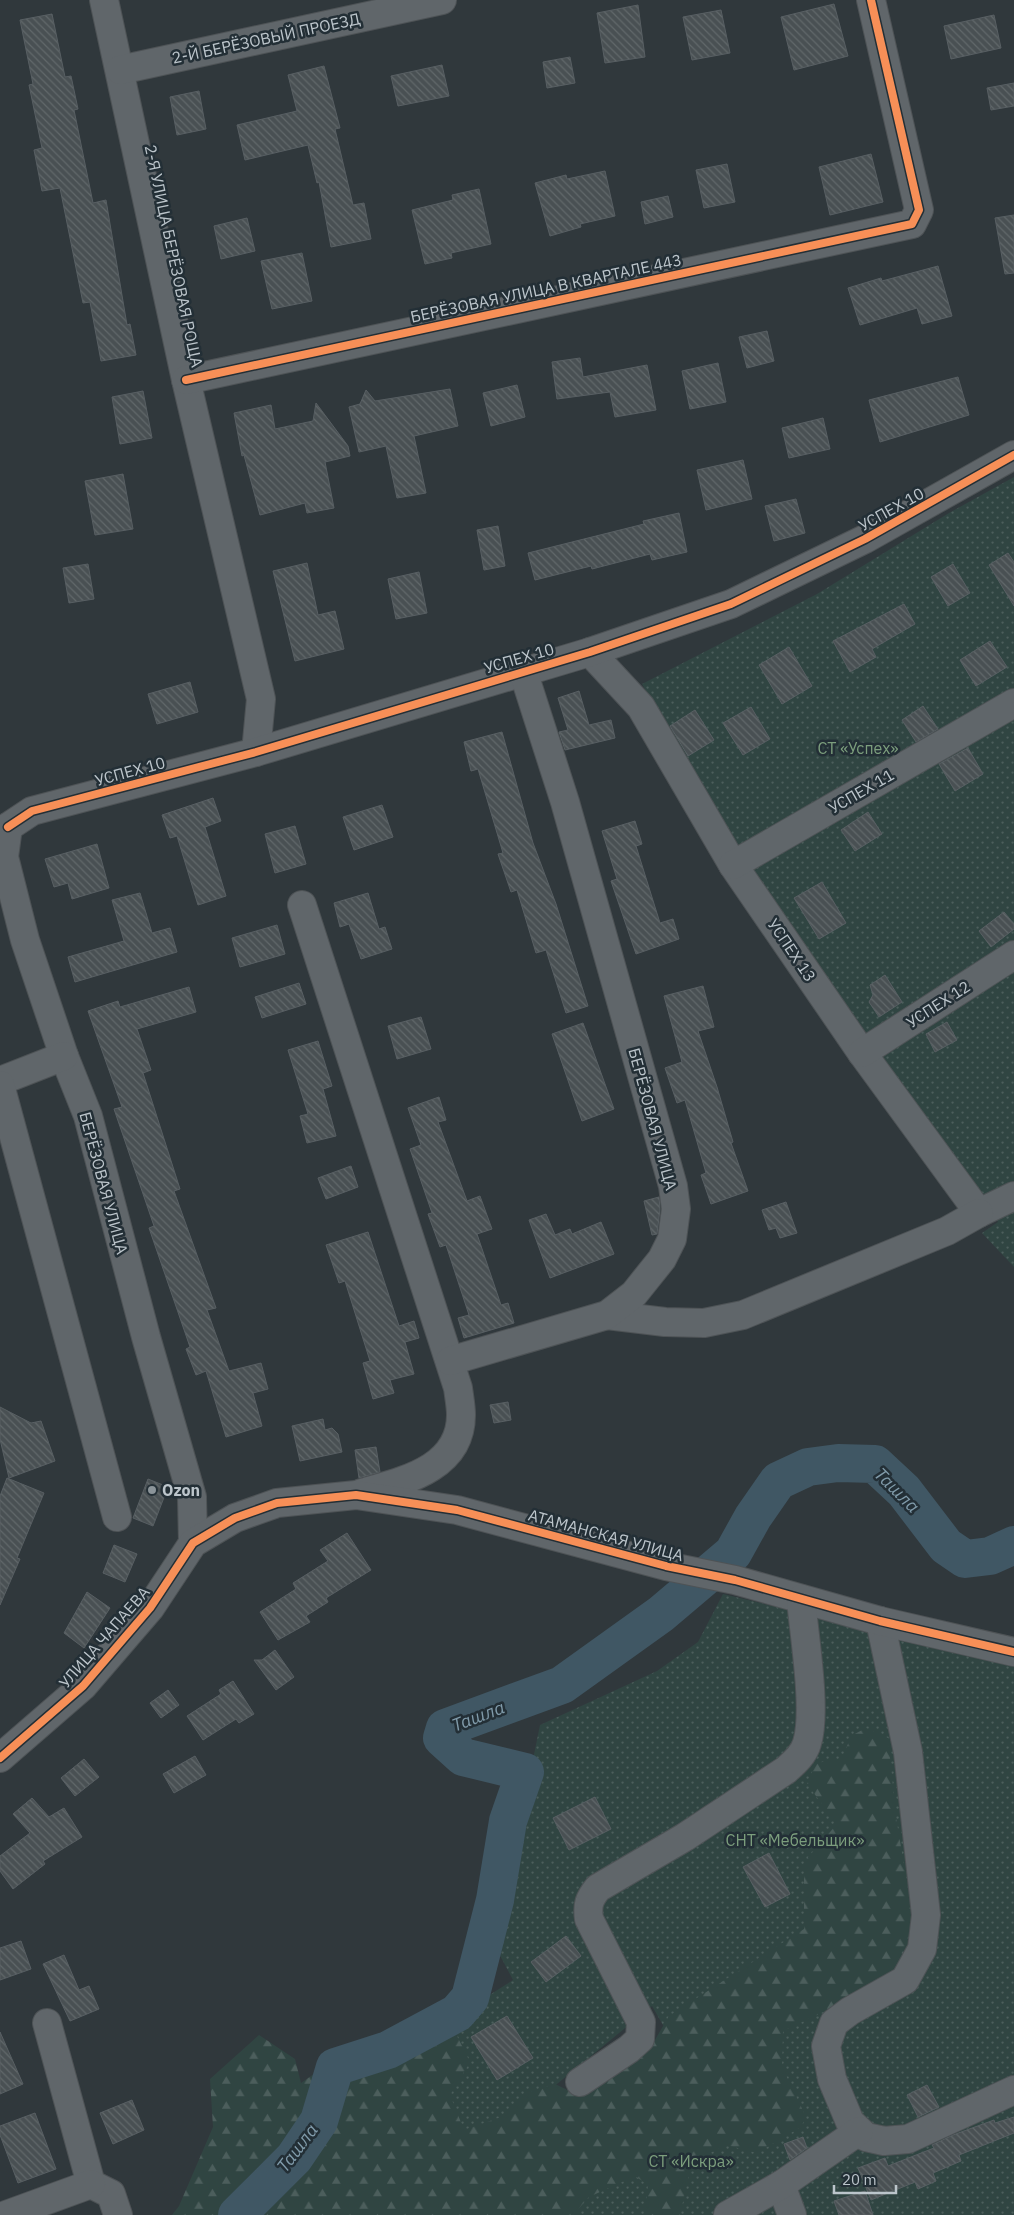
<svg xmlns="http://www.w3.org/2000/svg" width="1014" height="2215" viewBox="0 0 1014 2215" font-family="'IBM Plex Sans',sans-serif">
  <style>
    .grass { fill: url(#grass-dots) }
    .forest { fill: url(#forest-firs) }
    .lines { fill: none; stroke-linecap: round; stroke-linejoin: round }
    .river { stroke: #405764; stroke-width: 38 }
    .building { fill: url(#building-back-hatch); stroke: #585f63 }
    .minor-casing { stroke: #4e5356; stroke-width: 30 }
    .minor { stroke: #60666a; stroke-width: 28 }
    .cycleway-casing { stroke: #232f36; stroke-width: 11 }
    .cycleway { stroke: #f78f57; stroke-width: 8 }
    .poi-dot { fill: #8b9499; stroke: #232f36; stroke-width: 2 }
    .labels { text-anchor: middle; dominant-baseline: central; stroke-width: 5; stroke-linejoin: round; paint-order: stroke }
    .street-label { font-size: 16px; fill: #bcc5cb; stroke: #232f36 }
    .park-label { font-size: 16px; fill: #7c9e7d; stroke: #232f36 }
    .poi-label { font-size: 16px; font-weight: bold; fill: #bcc5cb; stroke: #232f36; text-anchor: start }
    .water-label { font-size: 18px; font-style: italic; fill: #809baa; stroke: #232f36 }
  </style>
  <defs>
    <pattern id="grass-dots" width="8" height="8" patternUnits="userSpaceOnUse" patternTransform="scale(1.25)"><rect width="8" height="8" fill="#304542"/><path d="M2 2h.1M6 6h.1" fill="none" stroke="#4c5e5c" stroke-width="1.8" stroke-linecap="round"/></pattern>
    <pattern id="forest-firs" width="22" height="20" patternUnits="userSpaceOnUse" patternTransform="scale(1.25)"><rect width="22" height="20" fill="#304542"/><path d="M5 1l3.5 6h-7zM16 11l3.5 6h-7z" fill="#4c5e5c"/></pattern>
    <pattern id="building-back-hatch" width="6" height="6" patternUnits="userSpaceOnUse" patternTransform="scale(1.25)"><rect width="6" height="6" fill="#495053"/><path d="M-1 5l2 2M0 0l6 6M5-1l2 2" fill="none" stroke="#61686a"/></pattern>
  </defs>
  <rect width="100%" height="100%" fill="#30383c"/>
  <g class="grass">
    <path d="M1014,477V1267L982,1233L998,1222L974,1192L749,871L642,684L817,594L949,513Z"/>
    <path d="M723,1594L1014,1664V2215H526L700,2089L652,2006L518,2116L392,2184L340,2090L513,1980L495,1946L540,1725L657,1671L698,1642Z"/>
  </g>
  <path class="forest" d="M866,1728L888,1738L896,1817L912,1913L907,1942L894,1968L840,2004L783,2031L782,2067L806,2117L801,2127L757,2153L726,2145L692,2162L680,2215H645L648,2185L635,2176L589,2197L573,2215H172L179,2206L213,2127L210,2079L259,2035L295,2059L301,2083L351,2048L402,2023L457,2036L470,2062L450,2095L464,2130L507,2115L529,2092L555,2084L578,2095L649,2050L669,2016L804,1929V1862L837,1824L807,1784L816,1763L842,1759L851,1736Z"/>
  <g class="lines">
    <path class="river" d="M237,2215L294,2158L319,2121L335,2067L388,2050L457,2013L470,1998L495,1900L508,1821L525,1772L463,1757L442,1738L445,1728L562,1685L661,1614L733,1553L753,1517L778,1481L808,1467L838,1463L875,1464L904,1491L946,1546L965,1559L990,1556L1014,1545"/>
  </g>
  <g class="building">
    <path d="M834,4L848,56L794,70L781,17Z"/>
    <path d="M638,5L645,57L605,63L597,13Z"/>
    <path d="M721,10L730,53L692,60L683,17Z"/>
    <path d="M52,14L65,77L71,76L78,109L74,110L93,203L106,200L127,325L130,324L136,355L101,361L90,302L83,303L60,188L42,191L34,150L42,148L29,85L33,84L20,20Z"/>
    <path d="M994,15L1001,48L951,59L944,26Z"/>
    <path d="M570,57L575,83L547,88L543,62Z"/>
    <path d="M442,65L449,96L398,106L391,76Z"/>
    <path d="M324,66L340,128L335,129L353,205L364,203L371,239L331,247L319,182L317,183L308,145L245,160L237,125L297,111L288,75Z"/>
    <path d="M1014,83V106L991,110L987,88Z"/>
    <path d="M199,91L206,129L177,135L170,97Z"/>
    <path d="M871,154L883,202L830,215L819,167Z"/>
    <path d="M727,164L735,202L704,208L696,170Z"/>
    <path d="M605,171L615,216L580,224L581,227L550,236L535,183L566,175L567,179Z"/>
    <path d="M479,189L491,244L451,253L452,258L425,264L412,210L453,200L452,195Z"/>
    <path d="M668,196L673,217L645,224L641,202Z"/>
    <path d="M1014,215V273L1005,274L995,218Z"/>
    <path d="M247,218L255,251L221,259L214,226Z"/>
    <path d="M302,253L312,301L272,309L261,261Z"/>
    <path d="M938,266L952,316L922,324L917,308L860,325L848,288L881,278L882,281Z"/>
    <path d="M767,331L774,361L747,368L739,337Z"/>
    <path d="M580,358L583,377L647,365L656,410L615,417L610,392L557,399L552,362Z"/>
    <path d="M718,363L726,402L690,409L682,371Z"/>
    <path d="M958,377L969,415L880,442L869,400Z"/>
    <path d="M517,385L525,417L491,426L483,393Z"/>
    <path d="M450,389L458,426L414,436L426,493L397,498L386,446L359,452L349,407L360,404L366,390L375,401Z"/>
    <path d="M143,391L152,438L120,444L112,397Z"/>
    <path d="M316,403L348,446L350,456L325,462L334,508L307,513L305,503L260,515L244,455L242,456L234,413L271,405L275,429L313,421Z"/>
    <path d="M823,418L830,449L789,458L782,428Z"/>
    <path d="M743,460L752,499L706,510L697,470Z"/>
    <path d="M123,474L133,529L95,535L85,481Z"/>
    <path d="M796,499L805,533L774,541L765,506Z"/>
    <path d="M679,513L687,552L652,560L650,554L592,569L591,566L535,580L528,553L644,524L643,521Z"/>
    <path d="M498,526L505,566L484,570L477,530Z"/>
    <path d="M1008,553L1014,562V606L989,565Z"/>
    <path d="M307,563L318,615L335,611L344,649L295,661L273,571Z"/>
    <path d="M88,564L94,599L69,603L63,568Z"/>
    <path d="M953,564L970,593L948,606L931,577Z"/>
    <path d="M419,572L427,613L396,619L388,579Z"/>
    <path d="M904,604L915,624L872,649L876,657L850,672L833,641Z"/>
    <path d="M990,641L1007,667L976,686L960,660Z"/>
    <path d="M789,647L812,686L782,704L759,665Z"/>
    <path d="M190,682L198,712L157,724L148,694Z"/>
    <path d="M579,691L589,725L611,720L615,738L565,750L559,732L568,730L558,698Z"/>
    <path d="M923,706L938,729L916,742L902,720Z"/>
    <path d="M751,707L770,739L743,755L723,723Z"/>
    <path d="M695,710L714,740L688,756L670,726Z"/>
    <path d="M502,732L533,843L556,904L588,1006L566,1013L546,950L536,953L517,890L511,892L498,854L503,853L478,769L471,771L464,742Z"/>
    <path d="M968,748L983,774L955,791L939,764Z"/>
    <path d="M213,798L221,821L205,827L226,896L198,905L177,836L170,838L162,815Z"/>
    <path d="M382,805L393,837L354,850L343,817Z"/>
    <path d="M868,812L882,834L855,851L841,830Z"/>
    <path d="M635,821L642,844L636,846L660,923L673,919L679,939L636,954L611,881L617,879L602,831Z"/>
    <path d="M295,826L306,864L275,873L265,834Z"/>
    <path d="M97,844L109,888L72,899L68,883L54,887L45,859Z"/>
    <path d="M822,882L846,923L819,939L794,898Z"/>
    <path d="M140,893L152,933L170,928L177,952L75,982L68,957L124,941L112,900Z"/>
    <path d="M368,893L379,929L385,927L392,949L361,959L349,924L340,927L334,903Z"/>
    <path d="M1004,912L1014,924V929L991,947L979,931Z"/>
    <path d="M277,925L285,954L240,967L232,938Z"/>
    <path d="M885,975L902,1002L879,1017L869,1002L873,995L870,985Z"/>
    <path d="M299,983L306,1004L262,1018L255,997Z"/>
    <path d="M703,986L714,1027L698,1031L717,1087L733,1142L731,1143L748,1191L711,1204L701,1175L706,1173L685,1100L677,1103L665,1068L682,1062L664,996Z"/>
    <path d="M189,987L196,1012L137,1029L151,1070L143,1073L180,1189L174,1191L216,1308L207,1310L229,1371L261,1363L268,1389L253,1393L262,1426L226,1437L206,1371L196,1375L186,1349L190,1347L149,1228L154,1226L114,1109L122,1107L88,1011L118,1001L120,1007Z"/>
    <path d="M421,1017L431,1049L397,1059L388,1026Z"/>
    <path d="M947,1022L957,1040L935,1052L926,1034Z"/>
    <path d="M583,1023L614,1109L582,1121L552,1034Z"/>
    <path d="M318,1041L332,1086L323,1089L336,1136L307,1143L300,1116L308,1114L288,1050Z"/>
    <path d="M439,1097L446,1120L438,1122L467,1201L480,1196L492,1229L477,1234L501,1305L508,1303L514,1323L464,1338L458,1318L469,1315L446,1245L440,1247L428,1214L432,1213L410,1149L421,1145L408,1108Z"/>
    <path d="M351,1166L358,1187L326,1199L318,1178Z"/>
    <path d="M659,1197L660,1209L657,1234L652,1235L644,1201Z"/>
    <path d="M786,1202L797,1233L780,1238L776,1228L769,1230L762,1210Z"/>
    <path d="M546,1214L555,1235L570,1229L572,1234L601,1222L614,1254L550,1278L529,1220Z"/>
    <path d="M368,1232L399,1326L414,1321L419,1338L405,1342L414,1374L390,1380L394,1393L373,1399L363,1363L370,1361L345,1281L339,1283L326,1245Z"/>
    <path d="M508,1402L511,1420L494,1423L490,1405Z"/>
    <path d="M0,1407L31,1423L41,1421L55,1461L9,1478L0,1439Z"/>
    <path d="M323,1419L325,1430L332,1428L338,1434L342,1452L300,1461L292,1426Z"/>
    <path d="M376,1447L380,1472L359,1478L355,1450Z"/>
    <path d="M7,1478L44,1493L17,1558L20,1559L0,1605V1496Z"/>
    <path d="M148,1479L168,1487L153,1526L133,1518Z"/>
    <path d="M347,1533L371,1570L326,1598L328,1602L306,1616L310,1622L278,1640L260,1612L296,1589L293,1583L328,1561L320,1550Z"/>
    <path d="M114,1545L137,1554L125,1582L103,1573Z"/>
    <path d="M87,1592L110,1608L84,1648L64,1633Z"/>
    <path d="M275,1650L294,1677L276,1690L254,1660H262Z"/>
    <path d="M233,1681L254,1714L239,1723L236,1719L203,1740L187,1716L221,1694L219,1690Z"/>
    <path d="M168,1690L179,1705L161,1718L150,1703Z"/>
    <path d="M195,1756L206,1775L174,1793L163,1774Z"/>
    <path d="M84,1759L99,1777L75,1796L61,1778Z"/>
    <path d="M595,1797L611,1829L569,1850L553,1818Z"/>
    <path d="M32,1798L49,1817L64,1808L82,1837L43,1861L45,1864L13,1889L0,1871V1856L30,1833L13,1814Z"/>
    <path d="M769,1853L790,1894L765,1907L743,1867Z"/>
    <path d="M566,1936L581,1956L546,1982L531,1962Z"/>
    <path d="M21,1941L31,1969L0,1980V1948Z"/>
    <path d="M64,1955L79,1990L89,1986L99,2009L70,2021L43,1964Z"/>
    <path d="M507,2016L533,2058L497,2080L471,2037Z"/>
    <path d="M0,2032L23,2084L0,2094Z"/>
    <path d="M927,2085L939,2107L918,2117L907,2095Z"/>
    <path d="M132,2100L144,2130L113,2144L100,2113Z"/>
    <path d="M35,2113L56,2169L18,2183L0,2135V2126Z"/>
    <path d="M1014,2117V2133L959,2155L961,2161L933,2173L936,2181L918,2189L915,2182L871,2200L858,2168L885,2158L888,2166L934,2148L932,2145L953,2135L994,2120L995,2123Z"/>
    <path d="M803,2137L807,2148L790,2160L784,2144Z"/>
    <path d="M865,2191L873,2215H839L834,2201Z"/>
  </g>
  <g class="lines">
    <g class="minor-casing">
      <g id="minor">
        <path d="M104,0L186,380L261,699L256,752"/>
        <path d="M120,70L442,0"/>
        <path d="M186,380L912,224L919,210L871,0"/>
        <path d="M590,652L641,707L733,865L862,1053L979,1213L1014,1196"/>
        <path d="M8,827L32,811L256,752L590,652L731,604L865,539L1014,455"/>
        <path d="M8,827L4,857L25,940L64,1056L88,1116L146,1337L192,1497L193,1543"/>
        <path d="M733,865L1014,703"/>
        <path d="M302,905L458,1388C459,1396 461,1406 461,1415C461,1469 403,1481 362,1493"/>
        <path d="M862,1053L1014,955"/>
        <path d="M0,1081L64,1056"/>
        <path d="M0,1085L117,1517"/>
        <path d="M607,1315L665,1322L704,1323L743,1315L947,1231L979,1213"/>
        <path d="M450,1361L607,1315L634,1294L662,1259L672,1239L676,1209L673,1186L565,802L523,671"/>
        <path d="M880,1621L908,1752L926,1915L922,1949L905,1980L850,2011L834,2023L826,2046L832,2079L850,2122L866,2137L884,2141L908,2139L1014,2090"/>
        <path d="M0,1758L83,1686L150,1608L193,1543L235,1518L277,1503L356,1495L457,1510L666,1566L735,1580L880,1621L1014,1652"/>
        <path d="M47,2023L91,2184L111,2194L118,2215"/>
        <path d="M580,2082L629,2049L640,2039L641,2022L589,1919C587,1905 589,1899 598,1888L685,1837L786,1770C795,1762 804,1754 807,1743C817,1711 804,1635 801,1599"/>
        <path d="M781,2185L792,2215"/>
        <path d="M6,2215L91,2184"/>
        <path d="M728,2215L781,2185L859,2131"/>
      </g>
    </g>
    <use href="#minor" class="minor"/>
    <g class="cycleway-casing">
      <g id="cycleway">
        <path d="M186,380L912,224L919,210L871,0"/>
        <path d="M8,827L32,811L256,752L590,652L731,604L865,539L1014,455"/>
        <path d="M0,1758L83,1686L150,1608L193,1543L235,1518L277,1503L356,1495L457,1510L666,1566L735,1580L880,1621L1014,1652"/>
      </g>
    </g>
    <use href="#cycleway" class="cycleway"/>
  </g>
  <circle class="poi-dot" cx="152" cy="1490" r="5"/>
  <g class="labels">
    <g class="street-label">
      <text transform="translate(266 38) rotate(-12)">2-Й БЕРЁЗОВЫЙ ПРОЕЗД</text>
      <text transform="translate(174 256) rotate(78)">2-Я УЛИЦА БЕРЁЗОВАЯ РОЩА</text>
      <text transform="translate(546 288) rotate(-12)">БЕРЁЗОВАЯ УЛИЦА В КВАРТАЛЕ 443</text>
      <text transform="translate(891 509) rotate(-29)">УСПЕХ 10</text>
      <text transform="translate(519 658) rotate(-16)">УСПЕХ 10</text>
      <text transform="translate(130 771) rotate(-15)">УСПЕХ 10</text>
      <text transform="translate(861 791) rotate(-30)">УСПЕХ 11</text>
      <text transform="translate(792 950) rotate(56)">УСПЕХ 13</text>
      <text transform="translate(938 1004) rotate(-33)">УСПЕХ 12</text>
      <text transform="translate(653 1119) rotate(75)">БЕРЁЗОВАЯ УЛИЦА</text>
      <text transform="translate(104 1183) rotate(75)">БЕРЁЗОВАЯ УЛИЦА</text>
      <text transform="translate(606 1535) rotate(15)">АТАМАНСКАЯ УЛИЦА</text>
      <text transform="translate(104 1637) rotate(-49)">УЛИЦА ЧАПАЕВА</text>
    </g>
    <g class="park-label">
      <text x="858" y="748">СТ «Успех»</text>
      <text x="795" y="1840">СНТ «Мебельщик»</text>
      <text x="691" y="2161">СТ «Искра»</text>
    </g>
    <g class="poi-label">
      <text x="162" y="1490">Ozon</text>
    </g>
    <g class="water-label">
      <text transform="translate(897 1490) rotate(45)">Ташла</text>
      <text transform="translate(478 1716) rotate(-21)">Ташла</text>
      <text transform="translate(297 2148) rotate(-53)">Ташла</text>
    </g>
  </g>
  <path d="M834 2185v8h62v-8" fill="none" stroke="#bcc5cb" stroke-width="2.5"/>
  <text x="842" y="2185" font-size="15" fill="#bcc5cb" stroke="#232f36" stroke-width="4" paint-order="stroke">20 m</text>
</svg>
